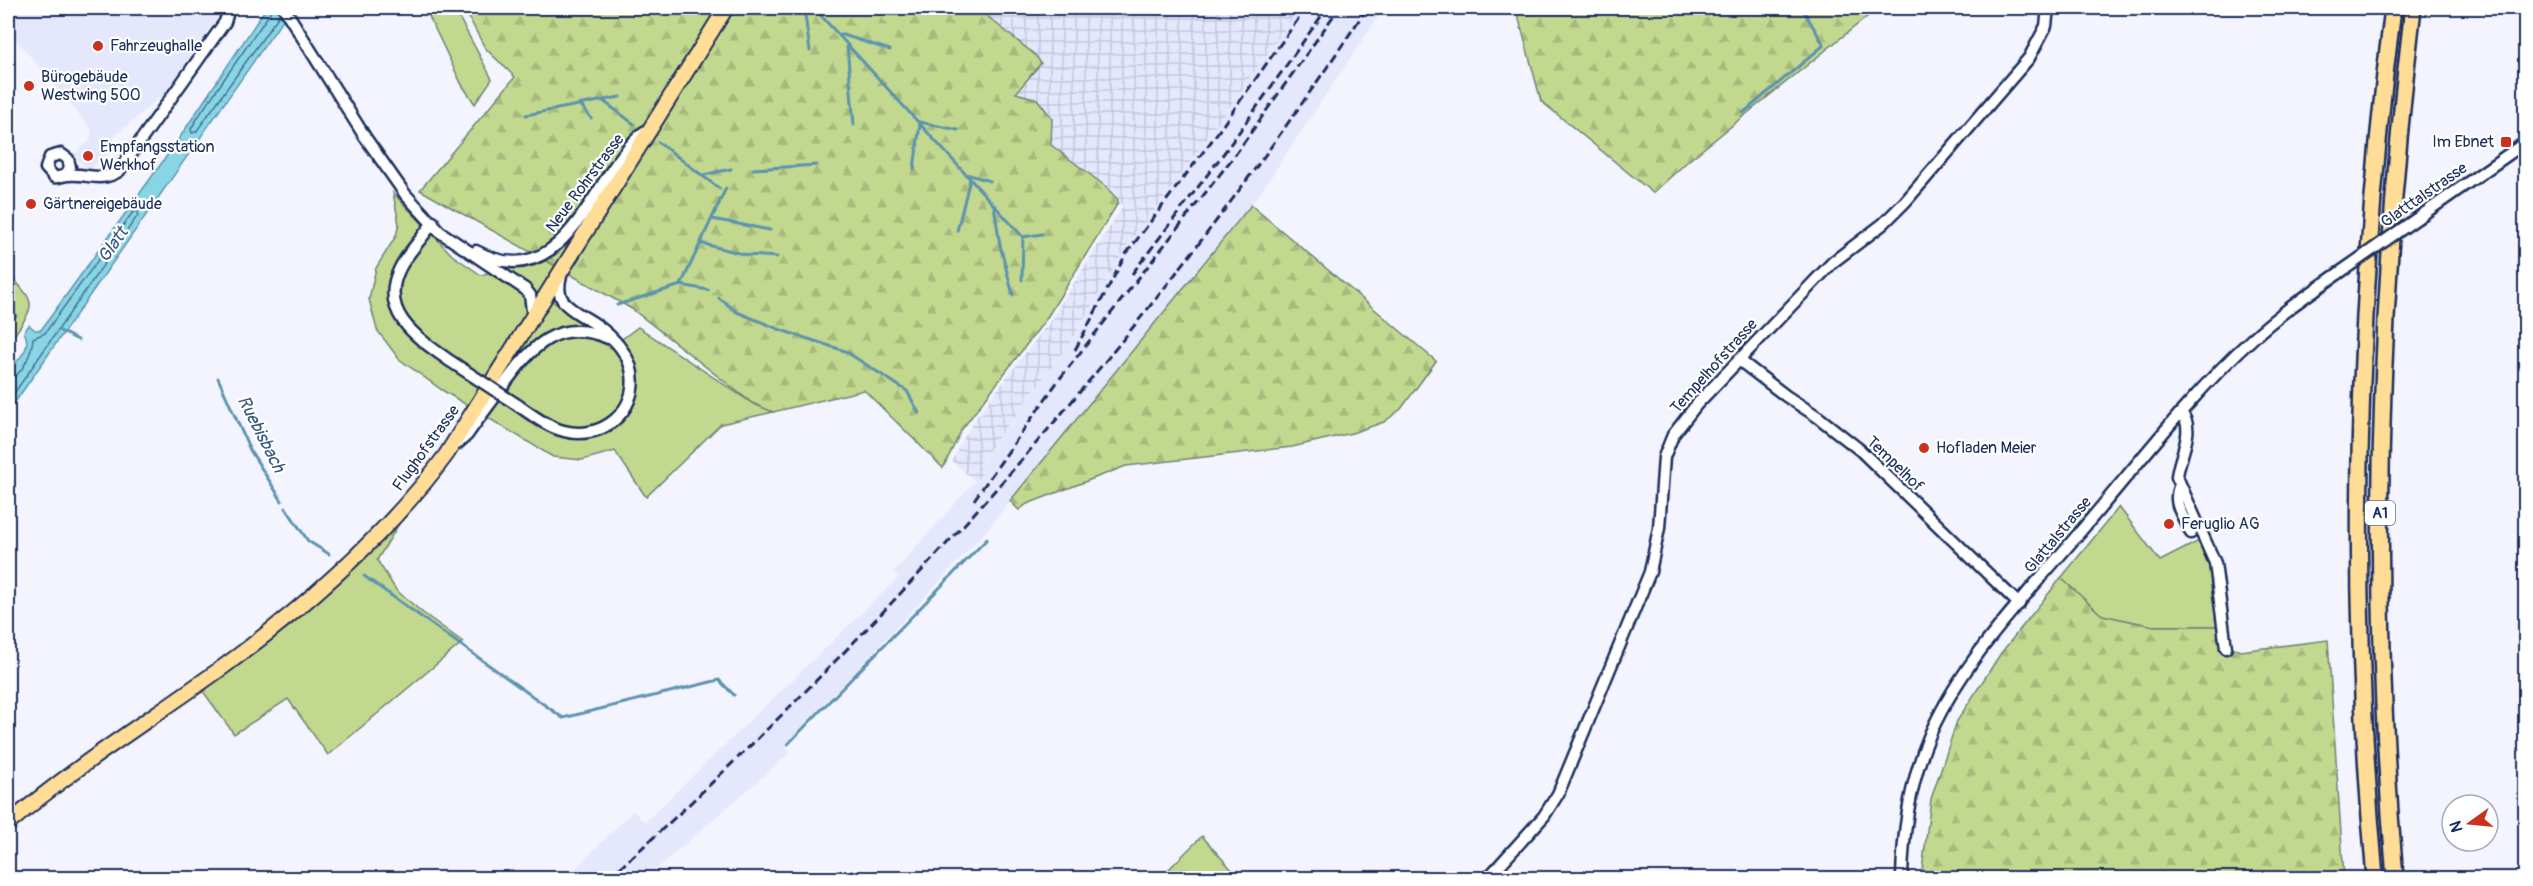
<svg xmlns="http://www.w3.org/2000/svg" width="2533" height="886" viewBox="0 0 2533 886" font-family="Pangolin,sans-serif">
  <style>
    .built { fill: #e5e7fd }
    .industrial { fill: url(#industrial-grid) }
    .grass { fill: #c2d88e; stroke: #6e8476; stroke-width: 1.5 }
    .forest { fill: url(#forest-firs); stroke: #6e8476; stroke-width: 1.5 }
    .water { fill: #88d6e5; stroke: #5c93af; stroke-width: 1.5 }
    .lines { fill: none; stroke-linecap: round; stroke-linejoin: round }
    .shore { stroke: #477294; stroke-width: 1.5 }
    .stream { stroke: #5c93af; stroke-width: 3 }
    .minor-casing { stroke: #1b2f5e; stroke-width: 15 }
    .major-casing { stroke: #1b2f5e; stroke-width: 18 }
    .highway-casing { stroke: #1b2f5e; stroke-width: 20 }
    .minor { stroke: #fff; stroke-width: 10 }
    .major { stroke: #ffdd96; stroke-width: 14 }
    .highway { stroke: #ffdd96; stroke-width: 15 }
    .rail { stroke: #1b2f5e; stroke-width: 3; stroke-dasharray: 9 4.5; stroke-linecap: butt }
    .minor-bridge-casing { stroke: #1b2f5e; stroke-width: 15; stroke-linecap: butt }
    .minor-bridge { stroke: #fff; stroke-width: 10 }
    .poi-dot { fill: #c8321e; stroke: #fff; stroke-width: 2 }
    .labels { text-anchor: middle; dominant-baseline: central; stroke-width: 4.5; stroke-linejoin: round; paint-order: stroke }
    .shield { fill: #fff; stroke: #5f6d8e; stroke-width: 1.5 }
    .shield-label { font-size: 15px; font-weight: bold; fill: #1b2f5e }
    .poi-label { font-size: 16px; fill: #1b2f5e; stroke: #fff; text-anchor: start }
    .street-label { font-size: 16px; fill: #1b2f5e; stroke: #fff }
    .water-label { font-size: 18px; font-style: italic; fill: #365980; stroke: #fff }
  </style>
  <defs>
    <pattern id="industrial-grid" width="8" height="8" patternUnits="userSpaceOnUse" patternTransform="scale(1.5)"><rect width="8" height="8" fill="#e5e7fd"/><path d="M0 4h8M4 0v8" fill="none" stroke="#c4c6db"/></pattern>
    <pattern id="forest-firs" width="22" height="20" patternUnits="userSpaceOnUse" patternTransform="scale(1.5)"><rect width="22" height="20" fill="#c2d88e"/><path d="M5 1l3.5 6h-7zM16 11l3.5 6h-7z" fill="#a6ba7d"/></pattern>
  </defs>
  <rect width="100%" height="100%" fill="#f3f4fe"/>
  <filter id="ink" filterUnits="userSpaceOnUse"><feTurbulence type="fractalNoise" baseFrequency=".0167" numOctaves="2"/><feDisplacementMap in="SourceGraphic" scale="12" xChannelSelector="R" yChannelSelector="G"/><feConvolveMatrix kernelMatrix="1 2 1 2 8 2 1 2 1" color-interpolation-filters="sRGB"/></filter>
  <g filter="url(#ink)">
    <g class="built">
      <path d="M8,8H222V11L164,94L113,137L118,145L90,169L86,168L74,154L90,141L92,130L15,38H8Z"/>
      <path d="M1300,8H1384L1260,193L986,531L849,678L784,745L791,752L646,878H566L633,811L645,822L899,577L894,572L984,471L978,466L1071,341L1131,239L1162,201Z"/>
    </g>
    <path class="industrial" d="M977,8H1300L1162,201L1131,239L1071,341L978,465L985,470L975,481L952,461L959,446L976,418L1050,321L1123,206L1105,186L1051,145L1015,93L1039,59Z"/>
    <g class="grass">
      <path d="M425,8H454L492,79L475,104L462,85Z"/>
      <path d="M393,193L452,255L481,275L508,267L528,265L568,249L540,293L588,325L610,348L638,327L752,403L773,412L721,424L646,497L615,451L582,460L553,457L442,390L399,359L377,330L369,299L376,268L396,236L399,224Z"/>
      <path d="M8,272C35,304 38,301 13,337L8,331Z"/>
      <path d="M2119,507L2160,561L2203,539L2210,551L2221,626H2153L2101,615L2061,578Z"/>
      <path d="M403,517L377,560L396,590L423,613L463,642L328,755L288,699L234,734L202,690L290,626L342,579Z"/>
      <path d="M1202,836L1239,878H1160Z"/>
    </g>
    <g class="forest">
      <path d="M464,8H977L1035,55L1041,63L1016,93L1037,99L1052,118L1051,145L1105,186L1118,200V203L1046,319L962,429L943,468L864,390L773,412L752,403L632,309L420,190L515,77L485,48Z"/>
      <path d="M1516,8H1878L1688,161L1653,193L1541,101Z"/>
      <path d="M1251,205L1436,361L1401,409L1384,422L1352,433L1292,447L1126,466L1027,504L1019,510L1010,501Z"/>
      <path d="M2061,578L2102,615L2153,626H2221L2222,641L2240,651L2328,640L2344,878H1921L1931,799L1957,721L2001,653Z"/>
    </g>
    <path class="water" d="M266,8H291L8,412C8,402 6,389 8,378C11,361 35,352 24,332L29,325L35,330H41L174,146Z"/>
    <g class="lines">
      <g class="shore">
        <path d="M271,8L270,13L200,114L191,129L192,133L196,132L280,14"/>
        <path d="M8,379C23,377 32,351 33,338L45,333L133,212L138,211V215L8,402"/>
      </g>
      <g class="stream">
        <path d="M804,8L810,51"/>
        <path d="M814,8L1023,237L1022,280"/>
        <path d="M840,34L890,50"/>
        <path d="M847,46L854,125"/>
        <path d="M602,100L634,124"/>
        <path d="M580,104L591,118"/>
        <path d="M1743,113L1824,45L1802,8"/>
        <path d="M526,115L620,97"/>
        <path d="M919,122L958,130"/>
        <path d="M658,142L720,189"/>
        <path d="M753,169L817,165"/>
        <path d="M914,169L920,124"/>
        <path d="M966,174L990,181"/>
        <path d="M703,175L731,169"/>
        <path d="M994,206L1000,245L1013,295"/>
        <path d="M712,219L770,230"/>
        <path d="M957,231L970,179"/>
        <path d="M1023,237L1042,234"/>
        <path d="M700,243L747,255L777,257"/>
        <path d="M681,285L726,188"/>
        <path d="M719,298L737,312L781,330L845,351L907,391L919,413"/>
        <path d="M617,305L681,285L708,290"/>
        <path d="M8,306L16,316"/>
        <path d="M60,331L78,340"/>
        <path d="M218,378L250,450L282,501"/>
        <path d="M286,508L308,541L329,554"/>
        <path d="M364,576L563,718L719,680L734,695"/>
        <path d="M788,744L987,539"/>
      </g>
      <g class="minor-casing">
        <g id="minor">
          <path d="M284,8L365,137L405,194L440,232L525,289L530,295L533,317"/>
          <path d="M66,175L70,167L68,159L61,154L50,157L46,168L54,177C60,178 63,175 68,175C88,173 100,183 119,171L225,22L229,8"/>
          <path d="M2419,217L2526,142"/>
          <path d="M433,222C423,238 408,252 400,268C377,313 419,339 450,361"/>
          <path d="M476,251C556,294 586,200 625,152C630,145 637,138 644,132"/>
          <path d="M1739,360L1786,396L1818,417L1860,450L2019,604"/>
          <path d="M516,404C531,414 547,427 564,431C601,441 638,412 632,373C629,354 613,337 598,326C578,311 552,307 561,276"/>
          <path d="M2181,413C2197,429 2178,458 2177,477L2215,563L2226,648"/>
          <path d="M457,444L467,435C479,418 491,402 503,386C531,348 557,316 608,338"/>
          <path d="M2179,487C2172,504 2184,517 2191,533"/>
          <path d="M1488,878L1544,816L1558,794L1650,572L1659,528L1664,457L1673,435L1697,404L1833,262L1883,224L1905,202L2029,58L2046,26L2048,8"/>
          <path d="M1902,878C1903,829 1911,778 1931,732C1964,659 2022,600 2074,539C2132,472 2186,399 2252,339C2279,314 2309,294 2339,273"/>
        </g>
      </g>
      <g class="major-casing">
        <path id="major" d="M8,824C75,766 151,719 223,667C306,606 385,537 446,455L726,8"/>
      </g>
      <g class="highway-casing">
        <g id="highway">
          <path d="M2375,878C2349,589 2356,296 2393,8"/>
          <path d="M2395,878C2370,588 2378,296 2413,8"/>
        </g>
      </g>
      <use href="#minor" class="minor"/>
      <use href="#major" class="major"/>
      <use href="#highway" class="highway"/>
      <g class="rail">
        <path d="M1132,274L1227,149L1327,8"/>
        <path d="M1075,350L1126,254L1213,139L1306,8"/>
        <path d="M974,500L1058,381L1235,155L1339,8"/>
        <path d="M609,878C895,620 1154,330 1367,8"/>
      </g>
      <g class="minor-bridge-casing">
        <g id="minor-bridge">
          <path d="M2339,273L2419,217"/>
          <path d="M450,361L516,404"/>
        </g>
      </g>
      <use href="#minor-bridge" class="minor-bridge"/>
    </g>
  </g>
  <g class="poi-dot">
    <circle cx="98" cy="46" r="6"/>
    <circle cx="29" cy="86" r="6"/>
    <rect x="2500" y="136" width="12" height="12" rx="3"/>
    <circle cx="88" cy="156" r="6"/>
    <circle cx="31" cy="204" r="6"/>
    <circle cx="1924" cy="448" r="6"/>
    <circle cx="2169" cy="524" r="6"/>
  </g>
  <g class="labels">
    <rect class="shield" x="2365" y="501" width="30" height="24" rx="4.5"/>
    <g class="shield-label">
      <text x="2380" y="513">A1</text>
    </g>
    <g class="poi-label">
      <text x="110" y="46">Fahrzeughalle</text>
      <text x="41" y="77">Bürogebäude<tspan x="41" dy="18">Westwing 500</tspan></text>
      <text x="2494" y="142" text-anchor="end">Im Ebnet</text>
      <text x="100" y="147">Empfangsstation<tspan x="100" dy="18">Werkhof</tspan></text>
      <text x="43" y="204">Gärtnereigebäude</text>
      <text x="1936" y="448">Hofladen Meier</text>
      <text x="2181" y="524">Feruglio AG</text>
    </g>
    <g class="street-label">
      <text transform="translate(585 183) rotate(-53)">Neue Rohrstrasse</text>
      <text transform="translate(2424 195) rotate(-35)">Glatttalstrasse</text>
      <text transform="translate(1714 366) rotate(-48)">Tempelhofstrasse</text>
      <text transform="translate(426 448) rotate(-54)">Flughofstrasse</text>
      <text transform="translate(1895 464) rotate(44)">Tempelhof</text>
      <text transform="translate(2058 535) rotate(-50)">Glattalstrasse</text>
    </g>
    <g class="water-label">
      <text transform="translate(113 245) rotate(-55)">Glatt</text>
      <text transform="translate(261 434) rotate(63)">Ruebisbach</text>
    </g>
  </g>
  <rect width="2533" height="886" fill="none" stroke="#fff" stroke-width="30"/>
  <rect x="15" y="15" width="2503" height="856" fill="none" stroke="#1b2f5e" stroke-width="2" filter="url(#ink)"/>
  <g transform="translate(2470 823) rotate(255)"><circle r="28" fill="#ffffff" stroke="#a4acbf" stroke-width="1.5"/>
  <path d="M0-4.5L10 22L0 15L-10 22Z" fill="#c8321e"/>
  <text y="-9" font-size="16" font-weight="bold" text-anchor="middle" fill="#1b2f5e">N</text>
  </g>
</svg>
